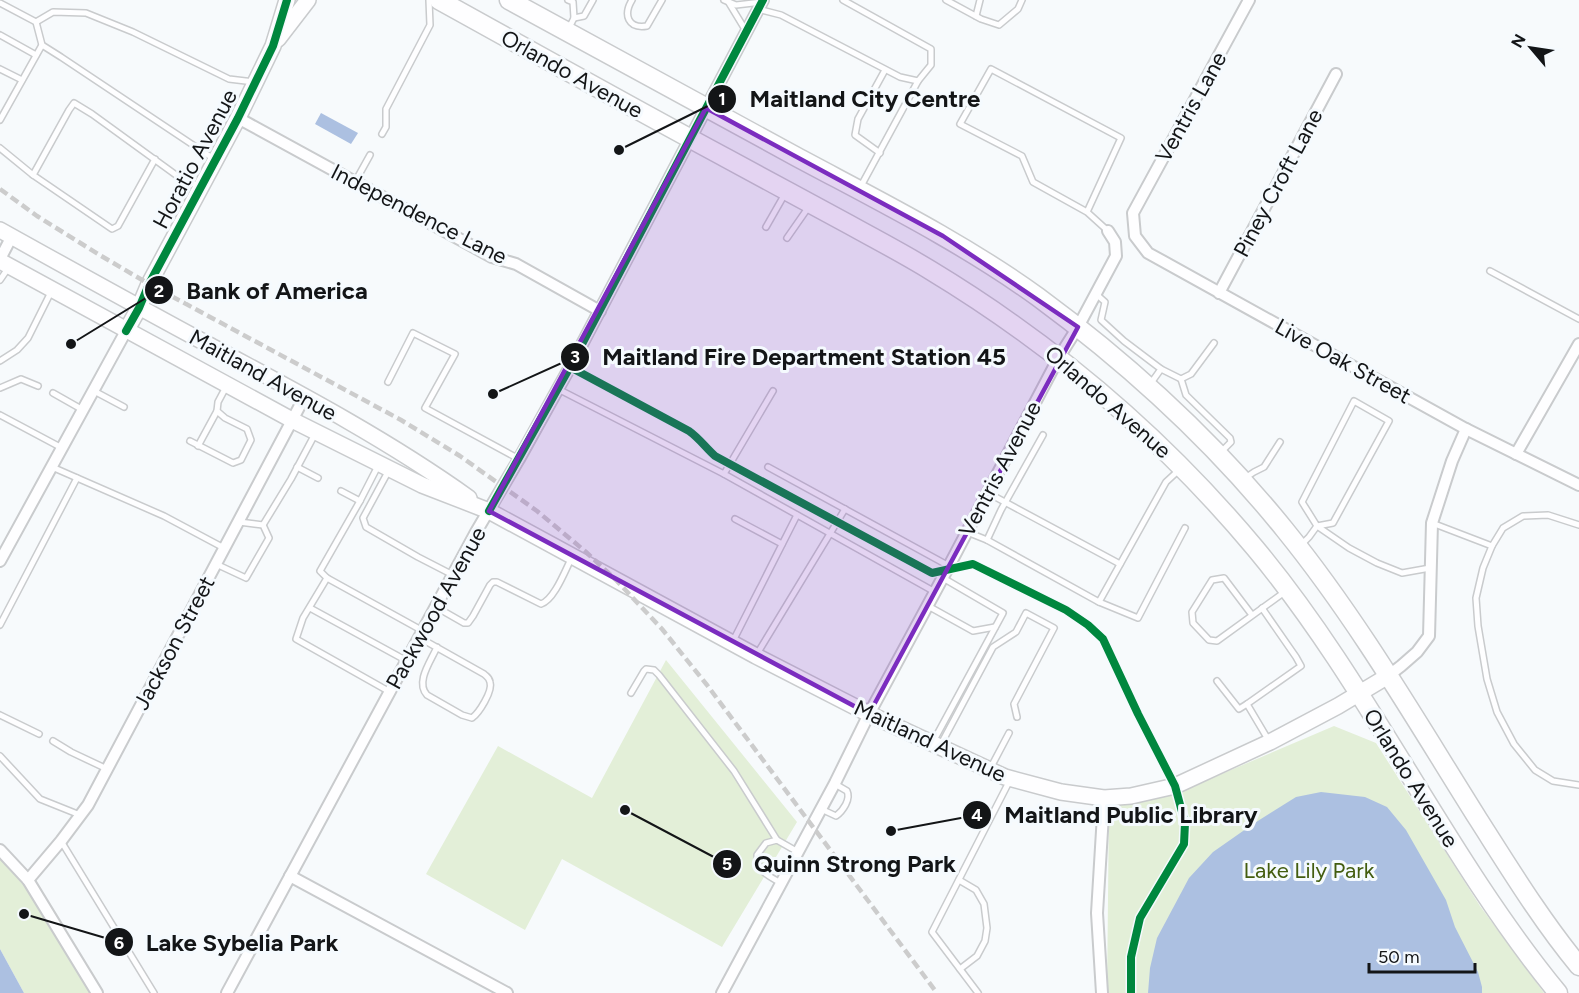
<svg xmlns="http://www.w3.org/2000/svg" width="1579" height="993" viewBox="0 0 1579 993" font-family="Figtree,sans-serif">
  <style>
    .green { fill: #e3efd8 }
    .water { fill: #acc0e1 }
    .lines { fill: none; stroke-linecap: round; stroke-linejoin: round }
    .lane-casing { stroke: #c9cbcd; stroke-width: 8 }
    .street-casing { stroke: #c9cbcd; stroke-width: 14 }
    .secondary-casing { stroke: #c9cbcd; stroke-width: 18 }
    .primary-casing { stroke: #c9cbcd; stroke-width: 21 }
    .lane { stroke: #fefeff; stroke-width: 5 }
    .street { stroke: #fefeff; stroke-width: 10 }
    .secondary { stroke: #fefeff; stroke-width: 15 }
    .primary { stroke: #fefeff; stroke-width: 18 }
    .rail { stroke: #ccc; stroke-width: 4.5; stroke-dasharray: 9 4.5; stroke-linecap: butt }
    .cycleway-casing { stroke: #f5fafe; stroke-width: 11 }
    .cycleway { stroke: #00873e; stroke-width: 8 }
    .marked { fill: #7b2cbf; fill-opacity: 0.2; stroke: #7b2cbf; stroke-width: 4.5; stroke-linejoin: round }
    .labels { text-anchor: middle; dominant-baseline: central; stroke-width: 6; stroke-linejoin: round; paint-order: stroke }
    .street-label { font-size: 22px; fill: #131517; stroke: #f5fafe }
    .park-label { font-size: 22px; fill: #435d10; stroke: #f5fafe }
    .leader { fill: none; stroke: #131517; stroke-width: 2 }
    .callout-dot { fill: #131517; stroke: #f5fafe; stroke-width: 2 }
    .mark-label { font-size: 18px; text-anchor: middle; font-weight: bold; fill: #fff }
    .callout-label { font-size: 24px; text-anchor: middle; font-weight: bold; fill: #131517; stroke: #f5fafe; stroke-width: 6; stroke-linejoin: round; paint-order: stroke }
  </style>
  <rect width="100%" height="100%" fill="#f7fafc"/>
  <g class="green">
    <path d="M666,660L797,822L722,947L562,859L525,930L426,874L498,746L592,798Z"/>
    <path d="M1334,726L1376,743L1480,906L1544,993H1107L1109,802L1177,793Z"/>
    <path d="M0,850L28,880L96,993H24L0,949Z"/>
  </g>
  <g class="water">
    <path d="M321,113L358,133L351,144L315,124Z"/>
    <path d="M1321,792L1365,797L1387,807L1406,830L1446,900L1455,927L1478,972L1482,987V993H1148L1150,968L1157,938L1189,878L1213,852L1253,824L1296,797Z"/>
    <path d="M0,949L24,993H0Z"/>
  </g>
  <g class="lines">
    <g class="lane-casing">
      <g id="lane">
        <path d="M632,0C623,15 628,29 647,26L662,0"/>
        <path d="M724,0L736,5L762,2"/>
        <path d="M946,0L981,19L999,25L1018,9L1022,0"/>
        <path d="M0,3L36,22L42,45L61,57L214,159"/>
        <path d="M729,3L746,31"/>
        <path d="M758,9L781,15L900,77L918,81L931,65V49L843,0"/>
        <path d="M976,16L980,0"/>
        <path d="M574,18L584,16L593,0"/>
        <path d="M36,22L53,12L86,13L133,32L229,79L254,82"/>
        <path d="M568,30L574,18L573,2L568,0"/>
        <path d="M0,35L36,55"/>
        <path d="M0,69L22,80"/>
        <path d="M0,120L42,45"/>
        <path d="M382,134L386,127V109L430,25L429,0"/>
        <path d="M0,148L33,175"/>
        <path d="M880,153L855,135L858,119L885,70"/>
        <path d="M155,159L118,226L112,229L33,175L69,110L74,103L92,114L176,175L200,187"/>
        <path d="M355,182L370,155"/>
        <path d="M861,186L918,81"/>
        <path d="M1087,212L1121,138L991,69L960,124L1022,156L1033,182L1087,212L1108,231"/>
        <path d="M766,227L786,192"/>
        <path d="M787,238L810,205"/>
        <path d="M1490,271L1579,319"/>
        <path d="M0,280L9,267"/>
        <path d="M1096,294L1105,302L1101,320L1124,341L1161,369L1151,383"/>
        <path d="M0,361L17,350L28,338L51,292"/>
        <path d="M1161,369L1181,379L1191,374L1214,343"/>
        <path d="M1181,379L1186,395L1230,438L1231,442L1221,452"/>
        <path d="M388,382L413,333L455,354L425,408L519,459"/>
        <path d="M0,388L21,379L38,386"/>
        <path d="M558,389L724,474"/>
        <path d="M94,391L124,407"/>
        <path d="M773,391L724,474L935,592"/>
        <path d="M53,393L83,410"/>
        <path d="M0,415L62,448"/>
        <path d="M1043,435L1001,510L987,540L1099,602L1166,482L1179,470"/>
        <path d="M190,441L233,463L241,460L251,440L247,429L225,418L217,411L218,402L226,387"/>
        <path d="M198,446L217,411"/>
        <path d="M52,467L164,516L224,548"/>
        <path d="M297,467L318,478"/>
        <path d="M768,467L949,566"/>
        <path d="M389,470L363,518L366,527L418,557L453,575"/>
        <path d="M1245,478L1254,472L1264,467L1280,442"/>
        <path d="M341,491L360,501L379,464"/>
        <path d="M988,493L1120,564"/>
        <path d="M360,501L320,571L327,578L423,631"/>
        <path d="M735,519L782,544"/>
        <path d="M1432,523L1492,546"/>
        <path d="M263,525L291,479L315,434"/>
        <path d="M1579,525L1548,515L1523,516L1503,528L1492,546L1483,568L1476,598L1478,626L1487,679L1497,712L1514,744L1535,770L1553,781L1579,785"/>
        <path d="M967,532L987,540"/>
        <path d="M1301,545L1309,537L1317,526L1333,523L1389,421L1354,401L1302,502L1317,526L1349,548L1377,563L1402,573L1430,568"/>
        <path d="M216,564L246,578L269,538L263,525L239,522"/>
        <path d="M327,578L303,618L296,639L390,692"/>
        <path d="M1099,602L1138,618L1185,528"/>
        <path d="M928,606L973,631L995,627"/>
        <path d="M436,607L464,623H468L473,616L490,585L493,582H497L541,604C554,600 565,571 571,559"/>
        <path d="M310,608L407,661"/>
        <path d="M1262,608L1296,657L1301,666L1247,704L1269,741"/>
        <path d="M1252,615L1224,578L1212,580L1192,612L1193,623L1209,640L1217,641L1286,591"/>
        <path d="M0,625L77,478"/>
        <path d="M420,638L484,674C487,677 489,677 490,682C493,691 479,713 472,718L462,715L427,695C415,682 431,661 437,647"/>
        <path d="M733,641L797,515"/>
        <path d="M757,654L845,509"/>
        <path d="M1217,681L1239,709L1247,704"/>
        <path d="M631,693L644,671L646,669L654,670L659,675L734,771L777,840"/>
        <path d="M0,715L39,734"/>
        <path d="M53,741L71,752L107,769"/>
        <path d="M933,742L1003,613L943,578"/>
        <path d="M940,746L993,647L1016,632L1026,613L1054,628L1014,704L1017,717"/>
        <path d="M0,756L40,799L80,815"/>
        <path d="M990,769L1009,733"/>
        <path d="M821,809L836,816C843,811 851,799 847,791L835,784"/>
        <path d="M61,841L154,993"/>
        <path d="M959,880L976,890L984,904L987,928L985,941L977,956L960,969"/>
        <path d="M781,883C769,876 757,872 757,855L766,843L777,840L798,852"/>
        <path d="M978,993L932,932L1010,780"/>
      </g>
    </g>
    <g class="street-casing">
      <g id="street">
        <path d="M1249,0L1133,213L1135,236L1148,253L1466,429L1579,485"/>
        <path d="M238,118L492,257L516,264L600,311"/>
        <path d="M0,259L12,236"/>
        <path d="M1219,293L1336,74"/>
        <path d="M1516,454L1579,344"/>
        <path d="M0,561L126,331"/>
        <path d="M1388,676L1401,666L1417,652L1429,636L1432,523L1452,461L1466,429"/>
        <path d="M0,850L28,880L97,993"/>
        <path d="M290,876L507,993"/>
        <path d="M28,880L61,841L88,805L305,396"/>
        <path d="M227,993L476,532L519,459L570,367L763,0"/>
        <path d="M722,993L835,783L869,714L949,566L1059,357L1078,327L1116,256L1115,242L1108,231"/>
        <path d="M1102,993L1097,913L1104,798"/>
      </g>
    </g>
    <g class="secondary-casing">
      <g id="secondary">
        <path d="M278,39L308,0"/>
        <path d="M0,230C70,269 140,308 211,346C299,393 388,440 469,498"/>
        <path d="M0,261L292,420L422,485L489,511L756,656L869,714L1005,777L1061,792L1104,798L1131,796L1175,786L1270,742L1338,706L1388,676"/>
        <path d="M126,331L139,308L149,284L238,118L273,46L287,0"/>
      </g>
    </g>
    <g class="primary-casing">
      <g id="primary">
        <path d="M439,0C535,53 631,107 728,159C769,181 809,203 850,225C877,240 904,254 930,270C1054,345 1163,438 1255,548C1370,686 1444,854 1558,993"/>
        <path d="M509,0C604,52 699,104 795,156C877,200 962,242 1038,297C1129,364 1214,442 1285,530C1358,620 1417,722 1478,819C1510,869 1541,920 1579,966"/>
      </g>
    </g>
    <use href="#lane" class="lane"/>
    <use href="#street" class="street"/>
    <use href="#secondary" class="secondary"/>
    <use href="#primary" class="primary"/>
    <path class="rail" d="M0,189L37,216L98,254L149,284L401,420L460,456L537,511L586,552L616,580L662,629L707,685L937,993"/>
    <g class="cycleway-casing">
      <g id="cycleway">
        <path d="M126,331L139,308L149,284L238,118L273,46L287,0"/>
        <path d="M570,367L689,431C699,438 706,448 715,456L932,573L973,564L1066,610L1088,625L1103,639L1138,714L1175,786L1185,823L1184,844L1140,918L1131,957V993"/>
        <path d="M489,511L570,367L763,0"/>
      </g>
    </g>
    <use href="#cycleway" class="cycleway"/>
  </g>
  <path class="marked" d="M706,108L943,236L1078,327L869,714L489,511Z"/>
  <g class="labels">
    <g class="street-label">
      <text transform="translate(572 74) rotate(29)">Orlando Avenue</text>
      <text transform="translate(1191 107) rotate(-61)">Ventris Lane</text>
      <text transform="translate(195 159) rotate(-62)">Horatio Avenue</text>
      <text transform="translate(1278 183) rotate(-62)">Piney Croft Lane</text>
      <text transform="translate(419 214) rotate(27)">Independence Lane</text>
      <text transform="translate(1343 361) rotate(29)">Live Oak Street</text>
      <text transform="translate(263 375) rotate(29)">Maitland Avenue</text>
      <text transform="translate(1108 402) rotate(41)">Orlando Avenue</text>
      <text transform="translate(1000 469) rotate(-62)">Ventris Avenue</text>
      <text transform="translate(436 608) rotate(-61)">Packwood Avenue</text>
      <text transform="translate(174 643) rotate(-62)">Jackson Street</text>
      <text transform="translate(930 741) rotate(25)">Maitland Avenue</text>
      <text transform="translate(1411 778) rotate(58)">Orlando Avenue</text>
    </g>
    <g class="park-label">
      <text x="1309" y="870">Lake Lily Park</text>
    </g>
  </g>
  <path class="leader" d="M619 150L722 99M71 344L159 290M493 394L575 357M891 831L977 815M625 810L727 864M24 914L119 942"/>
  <g class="callout-dot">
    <circle cx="619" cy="150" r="6"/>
    <circle cx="71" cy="344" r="6"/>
    <circle cx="493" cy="394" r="6"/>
    <circle cx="891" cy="831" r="6"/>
    <circle cx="625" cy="810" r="6"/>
    <circle cx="24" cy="914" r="6"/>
    <circle cx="722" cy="99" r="15"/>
    <circle cx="159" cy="290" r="15"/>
    <circle cx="575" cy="357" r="15"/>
    <circle cx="977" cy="815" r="15"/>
    <circle cx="727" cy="864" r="15"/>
    <circle cx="119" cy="942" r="15"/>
  </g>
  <g class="mark-label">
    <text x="722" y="105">1</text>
    <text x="159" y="297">2</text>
    <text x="575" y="363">3</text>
    <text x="977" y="821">4</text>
    <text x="727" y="870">5</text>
    <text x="119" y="949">6</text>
  </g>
  <g class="callout-label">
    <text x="865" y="107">Maitland City Centre</text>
    <text x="277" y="299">Bank of America</text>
    <text x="804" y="365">Maitland Fire Department Station 45</text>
    <text x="1131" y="823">Maitland Public Library</text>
    <text x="855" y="872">Quinn Strong Park</text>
    <text x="242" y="951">Lake Sybelia Park</text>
  </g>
  <g transform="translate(1531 48) rotate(299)" stroke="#f5fafe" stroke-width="4.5" paint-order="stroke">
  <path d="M0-4.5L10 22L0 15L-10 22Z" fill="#131517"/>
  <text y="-9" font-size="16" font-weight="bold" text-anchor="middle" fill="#131517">N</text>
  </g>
  <path d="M1369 963v9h106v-9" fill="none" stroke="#131517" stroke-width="3"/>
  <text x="1378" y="963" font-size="18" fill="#131517" stroke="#f5fafe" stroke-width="4.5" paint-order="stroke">50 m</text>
</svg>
